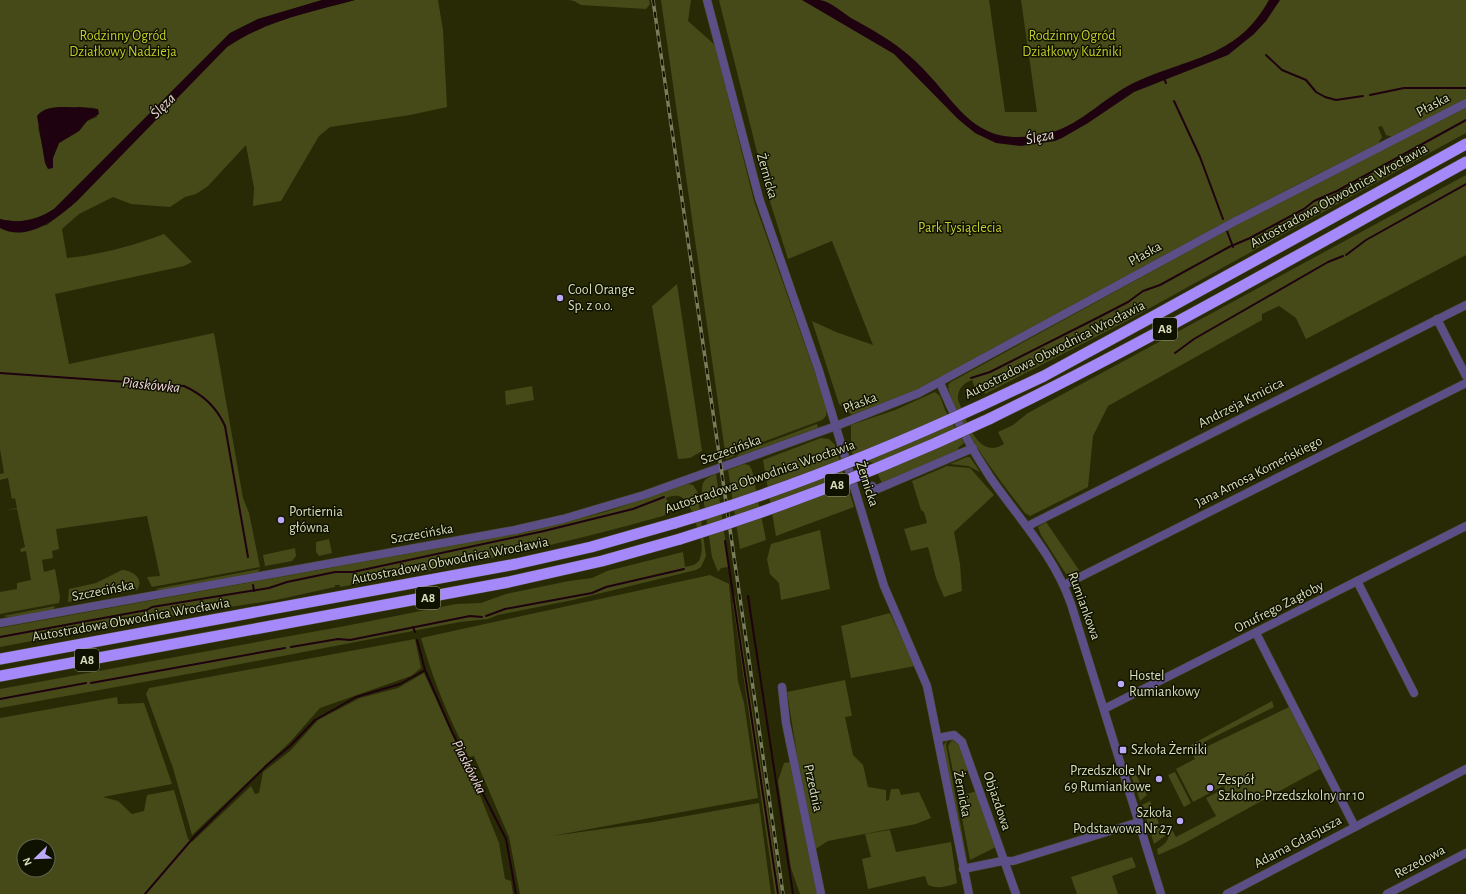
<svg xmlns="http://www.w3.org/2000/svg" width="1466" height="894" viewBox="0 0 1466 894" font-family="'Alegreya Sans',sans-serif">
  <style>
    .green { fill: #464a18; fill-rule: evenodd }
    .water { fill: #1f0210 }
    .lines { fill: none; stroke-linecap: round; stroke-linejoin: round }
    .stream { stroke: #1f0210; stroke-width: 2 }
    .minor-casing { stroke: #434722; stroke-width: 9 }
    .highway-casing { stroke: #434722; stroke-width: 12 }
    .minor { stroke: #5c4f88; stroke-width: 8 }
    .highway { stroke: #a588f9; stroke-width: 11 }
    .rail-casing { stroke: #797d5a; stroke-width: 3.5 }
    .rail { stroke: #101200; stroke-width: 2; stroke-dasharray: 6; stroke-linecap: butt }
    .highway-bridge-casing { stroke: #434722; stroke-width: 12; stroke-linecap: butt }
    .highway-bridge { stroke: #a588f9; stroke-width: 11 }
    .poi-dot { fill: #bbaaf6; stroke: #101200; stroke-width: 1.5 }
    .labels { text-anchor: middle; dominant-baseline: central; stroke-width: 3; stroke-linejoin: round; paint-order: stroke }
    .shield { fill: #101200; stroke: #9da184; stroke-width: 1 }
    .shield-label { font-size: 13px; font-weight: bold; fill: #d9debc }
    .park-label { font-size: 14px; fill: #c3ce2a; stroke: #101200 }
    .street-label { font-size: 14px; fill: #d9debc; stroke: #101200 }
    .poi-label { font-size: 14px; fill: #d9debc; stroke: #101200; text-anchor: start }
    .water-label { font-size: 15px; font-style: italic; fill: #f0d4de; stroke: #101200 }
  </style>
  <rect width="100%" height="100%" fill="#272a05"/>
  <g class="green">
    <path d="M0,0H322L258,19L230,33L54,209C37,220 20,224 0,219ZM79,107L95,108L97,117L87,121L79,131L59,143L53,158L47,167L38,127Z"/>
    <path d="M355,0H438L443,30L447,107L410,115L330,127L319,136L281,201L253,206L254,188L246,145L208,186L196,194L185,197L170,207L131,204L113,197L79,214L62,229L67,258C103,254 129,247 164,234L192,262L184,266L55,294L69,364L214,333L243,498L249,513L260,567L152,587L147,577L160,576L147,516L56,529L59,549L52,551L53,558L42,560L44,572L55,569L60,597L59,603L0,614V592L17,589V583L31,580L26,551L21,552L20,549L25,547L17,509L6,510L17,508L15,498L12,499L8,478L0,480V474L4,473L0,449V228L24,231L47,225L77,201L227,47C265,21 310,12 355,0Z"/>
    <path d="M569,0H649L650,4L646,9L581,5L574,1Z"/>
    <path d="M661,0H691L688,21L715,45L754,201L827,407L826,416L822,420L738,451L734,456L726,459Z"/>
    <path d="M719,0H989L1005,112H1037L1021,0H1466V99L1393,137L1386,135L1382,126L1378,127L1382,137L1378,144L1298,184L1161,257L927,387L852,415L839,404L812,321L836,332L873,345L832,241L788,259L767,192Z"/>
    <path d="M1466,106V133L1444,145L1123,323L985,394L984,392L977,394L972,380C963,383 957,390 958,400C966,418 977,461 1004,444L998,432L1013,425L1028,413L1466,175V255L1306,339L1296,318L1279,306L1262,314V320L1108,406L1093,436L1088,487L1030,516L1025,513C998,478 961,431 948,388H949L948,385L951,382L1291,195Z"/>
    <path d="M677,284L702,451L690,458L678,459L652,306Z"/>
    <path d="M532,386L534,400L506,405L505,391Z"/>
    <path d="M935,392L940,396L945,410L964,443L958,448L959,451L882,483L872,462L859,468L851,450V425L895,410Z"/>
    <path d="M817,424L818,428L736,457L740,453Z"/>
    <path d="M821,438L829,439L835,445L854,507L776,536L763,460Z"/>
    <path d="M967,457H970L980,472L968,466L950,464Z"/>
    <path d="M744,464L749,465L752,470L766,540L740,549L728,470Z"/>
    <path d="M947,466L970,468L994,495L954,532L960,564L962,591L944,597L936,578L928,547L911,551L904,529L927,523L924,512L921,510L912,481Z"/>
    <path d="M716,474L729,567L721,568L718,572L712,557L702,490C702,479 707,478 716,474Z"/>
    <path d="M688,484L693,485L697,491L706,556L701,567L696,570L573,600L498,615L488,619L460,622L199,672L0,708V689L345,626L456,604L481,603L506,594L569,581L592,578L607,571L683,552L685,567L694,565L699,561C705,547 700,537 696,524C691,508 686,489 666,498L672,511L663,516C557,546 449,568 340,587V585H335V587L276,600L150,619L0,647V628L527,532L605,512Z"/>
    <path d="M1046,522L1079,570L1073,575L1066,574L1041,535L1038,527Z"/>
    <path d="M820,530L830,589L781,600L779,583L770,574L767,559L771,544Z"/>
    <path d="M329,539L332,553L319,556L316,552V542Z"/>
    <path d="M295,548L296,556L292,561L265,566L263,555Z"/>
    <path d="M260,569L257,573L162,590L155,589Z"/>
    <path d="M122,570C132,570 145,579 137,590L68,602L69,589L96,583Z"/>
    <path d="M710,575L729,584L738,681L744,703L758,798L552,836L653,822L759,803L771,894H520L509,837L474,756L469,757C449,719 433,680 421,638Z"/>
    <path d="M735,595L781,894H775L733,604V596Z"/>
    <path d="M55,606L53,610L9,617L3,616Z"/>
    <path d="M890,613L915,666L851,678L841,626Z"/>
    <path d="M415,639L421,668L411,676L320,708L290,742L192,835L173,768L146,694L149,688Z"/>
    <path d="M424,673L479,793L499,843L505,879L511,881L513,894H0V718L117,697L118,704L144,703L172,784L103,797L118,801L132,814L144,811L147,795L174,790L188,839L192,842L251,786L255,794L259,793L263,772L290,751L318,720L360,698L398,688ZM24,846H48V870H24Z"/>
    <path d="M845,680L852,716L845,717L853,755L863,765L868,787L886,790V801L889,800L891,789H899L901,795L919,792L931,818L916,824L828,841L811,852L818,894H800L791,868L778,781L784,763L798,761L787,692Z"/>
    <path d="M1272,701L1274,707L1204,742L1206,747L1289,707L1320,769L1183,844L1158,855L1157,849C1164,845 1171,840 1168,830L1171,828L1176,837L1216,816L1206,798L1225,788L1223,786L1193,802L1176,769L1195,759L1189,746Z"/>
    <path d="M947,740L946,745L968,865L966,863L943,746Z"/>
    <path d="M952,740L960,746L970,769L958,774L963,795L977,791L996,847L970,860L948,746Z"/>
    <path d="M1132,768L1147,795L1140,801L1129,769Z"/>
    <path d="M1175,772L1191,803L1184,807L1168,775Z"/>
    <path d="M1150,801L1159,823L1153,827L1155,830L1161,826L1165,836L1154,844L1142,805Z"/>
    <path d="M890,830L896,852L951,842L957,883C945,887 939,889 928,885L925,876L868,889L862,859L871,857L865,834Z"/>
    <path d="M1132,857L1136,867L1112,876L1118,894H1077L1071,877Z"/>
  </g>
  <g class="water">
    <path d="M322,0H355C310,12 265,21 227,47L77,201C58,218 27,243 0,228V219C21,224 37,220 54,209L230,33L258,19Z"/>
    <path d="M802,0C807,0 814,0 820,0C831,2 842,12 851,18C873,30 893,41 912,58C960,101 970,152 1049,133C1082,125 1108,93 1140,80C1193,57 1238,56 1269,0H1280L1266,21L1254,34L1228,55L1134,92L1088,123L1062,138L1055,141L1021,146L996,143L975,133L958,119L894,54Z"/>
    <path d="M79,107L98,109L99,114L87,121L79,131L59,143L53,158V168L48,169L45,163L37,116C46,104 65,108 79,107Z"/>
  </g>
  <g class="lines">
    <g class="stream">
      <path d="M1266,55L1282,70L1306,80L1316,92L1325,97L1336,100L1363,96"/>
      <path d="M1163,76L1166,83"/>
      <path d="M1370,95L1404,88H1466"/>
      <path d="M1174,101L1200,157L1223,219"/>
      <path d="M1227,231L1233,247"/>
      <path d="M1346,255L1366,240L1466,184"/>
      <path d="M1175,353L1194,339L1328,262L1343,256"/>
      <path d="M0,373L184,386C202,394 217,408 225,426L248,557"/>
      <path d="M971,378L990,372L1097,318L1128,302L1143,291L1160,285L1229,247L1250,238L1304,209L1314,201L1337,191L1466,120"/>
      <path d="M725,541L778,894"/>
      <path d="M253,585L254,591"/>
      <path d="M748,596L793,894"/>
      <path d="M486,616L505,609L592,593L606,587L684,569"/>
      <path d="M413,627L415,632"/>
      <path d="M0,637L147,610L152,607L269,588L287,582L335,572H353L544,531L633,509L664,497"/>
      <path d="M417,640L425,670L452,732L506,839L516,894"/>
      <path d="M291,647L338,639L350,640L470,616L482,617"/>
      <path d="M91,683L285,648"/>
      <path d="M0,699L86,683"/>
      <path d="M145,894L193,838L267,765L290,746L315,720L356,697L400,684L425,670"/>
    </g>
    <g class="minor-casing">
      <g id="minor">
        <path d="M707,0L759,198L819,371L884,586L927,686L969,894"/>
        <path d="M1437,319L1466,376"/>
        <path d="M940,383C954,416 970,447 990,477C1019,519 1054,555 1071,604L1161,894"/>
        <path d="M872,486L875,490L973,448"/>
        <path d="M1028,526L1466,305"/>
        <path d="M1357,581L1414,693"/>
        <path d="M1064,585L1466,383"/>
        <path d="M0,623L515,530L563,519L644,495L836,426L919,393L1232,223L1466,103"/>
        <path d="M1256,633L1355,827"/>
        <path d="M782,687L786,723L821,894"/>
        <path d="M1104,709L1466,526"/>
        <path d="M938,738L954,735L962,742L1016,894"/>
        <path d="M963,869L1002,861H1013L1139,822"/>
        <path d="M1227,894L1466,769"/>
        <path d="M1387,894L1466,853"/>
      </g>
    </g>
    <g class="highway-casing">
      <g id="highway">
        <path d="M982,405L1044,376L1154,316L1466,144"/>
        <path d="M989,419C1151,340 1308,249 1466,162"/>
        <path d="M0,659L516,564L591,547L675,523"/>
        <path d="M0,676L509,582L602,561L680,539"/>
      </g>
    </g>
    <use href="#minor" class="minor"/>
    <use href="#highway" class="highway"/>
    <g class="rail-casing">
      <path id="rail" d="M653,0L783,894"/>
    </g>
    <use href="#rail" class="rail"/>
    <g class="highway-bridge-casing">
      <g id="highway-bridge">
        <path d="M675,523C781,492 882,451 982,405"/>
        <path d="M680,539C786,506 888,466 989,419"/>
      </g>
    </g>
    <use href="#highway-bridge" class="highway-bridge"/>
  </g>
  <g class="poi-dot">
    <circle cx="560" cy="298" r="4"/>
    <circle cx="281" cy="520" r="4"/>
    <circle cx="1121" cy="684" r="4"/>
    <rect x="1119" y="746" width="8" height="8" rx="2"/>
    <circle cx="1159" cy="779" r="4"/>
    <circle cx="1210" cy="788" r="4"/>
    <circle cx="1180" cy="821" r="4"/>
  </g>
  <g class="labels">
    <g class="shield">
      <rect x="1153" y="318" width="24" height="22" rx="3"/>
      <rect x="825" y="474" width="24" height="22" rx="3"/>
      <rect x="416" y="587" width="24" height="22" rx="3"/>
      <rect x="75" y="649" width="24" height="22" rx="3"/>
    </g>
    <g class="shield-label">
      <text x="1165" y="329">A8</text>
      <text x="837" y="485">A8</text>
      <text x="428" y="598">A8</text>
      <text x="87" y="660">A8</text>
    </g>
    <g class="park-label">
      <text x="123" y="36">Rodzinny Ogród<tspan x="123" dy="16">Działkowy Nadzieja</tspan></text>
      <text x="1072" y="36">Rodzinny Ogród<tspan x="1072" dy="16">Działkowy Kuźniki</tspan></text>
      <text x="960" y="228">Park Tysiąclecia</text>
    </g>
    <g class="street-label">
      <text transform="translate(1433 105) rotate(-28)">Płaska</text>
      <text transform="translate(767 176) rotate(74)">Żernicka</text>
      <text transform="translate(1339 196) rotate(-29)">Autostradowa Obwodnica Wrocławia</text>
      <text transform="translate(1145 254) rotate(-29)">Płaska</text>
      <text transform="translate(1055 350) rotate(-27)">Autostradowa Obwodnica Wrocławia</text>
      <text transform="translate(860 403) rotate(-21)">Płaska</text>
      <text transform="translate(1241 403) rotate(-27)">Andrzeja Kmicica</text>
      <text transform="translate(731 450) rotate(-20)">Szczecińska</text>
      <text transform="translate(1259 472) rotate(-27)">Jana Amosa Komeńskiego</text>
      <text transform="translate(760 477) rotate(-19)">Autostradowa Obwodnica Wrocławia</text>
      <text transform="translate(867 484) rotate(72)">Żernicka</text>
      <text transform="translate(422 534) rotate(-10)">Szczecińska</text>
      <text transform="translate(450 561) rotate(-11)">Autostradowa Obwodnica Wrocławia</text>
      <text transform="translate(103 591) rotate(-11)">Szczecińska</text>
      <text transform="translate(1084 606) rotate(70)">Rumiankowa</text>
      <text transform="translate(1279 607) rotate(-27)">Onufrego Zagłoby</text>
      <text transform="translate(131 620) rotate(-10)">Autostradowa Obwodnica Wrocławia</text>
      <text transform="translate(813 788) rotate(78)">Przednia</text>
      <text transform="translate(962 794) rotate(79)">Żernicka</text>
      <text transform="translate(997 801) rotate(71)">Objazdowa</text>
      <text transform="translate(1298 842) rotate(-28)">Adama Gdacjusza</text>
      <text transform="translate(1420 862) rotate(-28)">Rezedowa</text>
    </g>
    <g class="poi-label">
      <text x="568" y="290">Cool Orange<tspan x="568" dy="16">Sp. z o.o.</tspan></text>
      <text x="289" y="512">Portiernia<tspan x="289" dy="16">główna</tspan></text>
      <text x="1129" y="676">Hostel<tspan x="1129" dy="16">Rumiankowy</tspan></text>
      <text x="1131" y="750">Szkoła Żerniki</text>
      <text x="1151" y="771" text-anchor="end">Przedszkole Nr<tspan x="1151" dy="16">69 Rumiankowe</tspan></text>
      <text x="1218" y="780">Zespół<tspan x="1218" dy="16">Szkolno-Przedszkolny nr 10</tspan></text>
      <text x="1172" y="813" text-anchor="end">Szkoła<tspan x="1172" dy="16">Podstawowa Nr 27</tspan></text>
    </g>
    <g class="water-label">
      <text transform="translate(163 106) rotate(-45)">Ślęza</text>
      <text transform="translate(1040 137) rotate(-11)">Ślęza</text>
      <text transform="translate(151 385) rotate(6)">Piaskówka</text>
      <text transform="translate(469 767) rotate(63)">Piaskówka</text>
    </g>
  </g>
  <g transform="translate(36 858) rotate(247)"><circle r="19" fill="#101200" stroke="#60644b"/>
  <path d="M0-3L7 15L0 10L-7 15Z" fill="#bbaaf6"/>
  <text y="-6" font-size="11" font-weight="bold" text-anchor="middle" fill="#d9debc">N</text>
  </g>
</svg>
